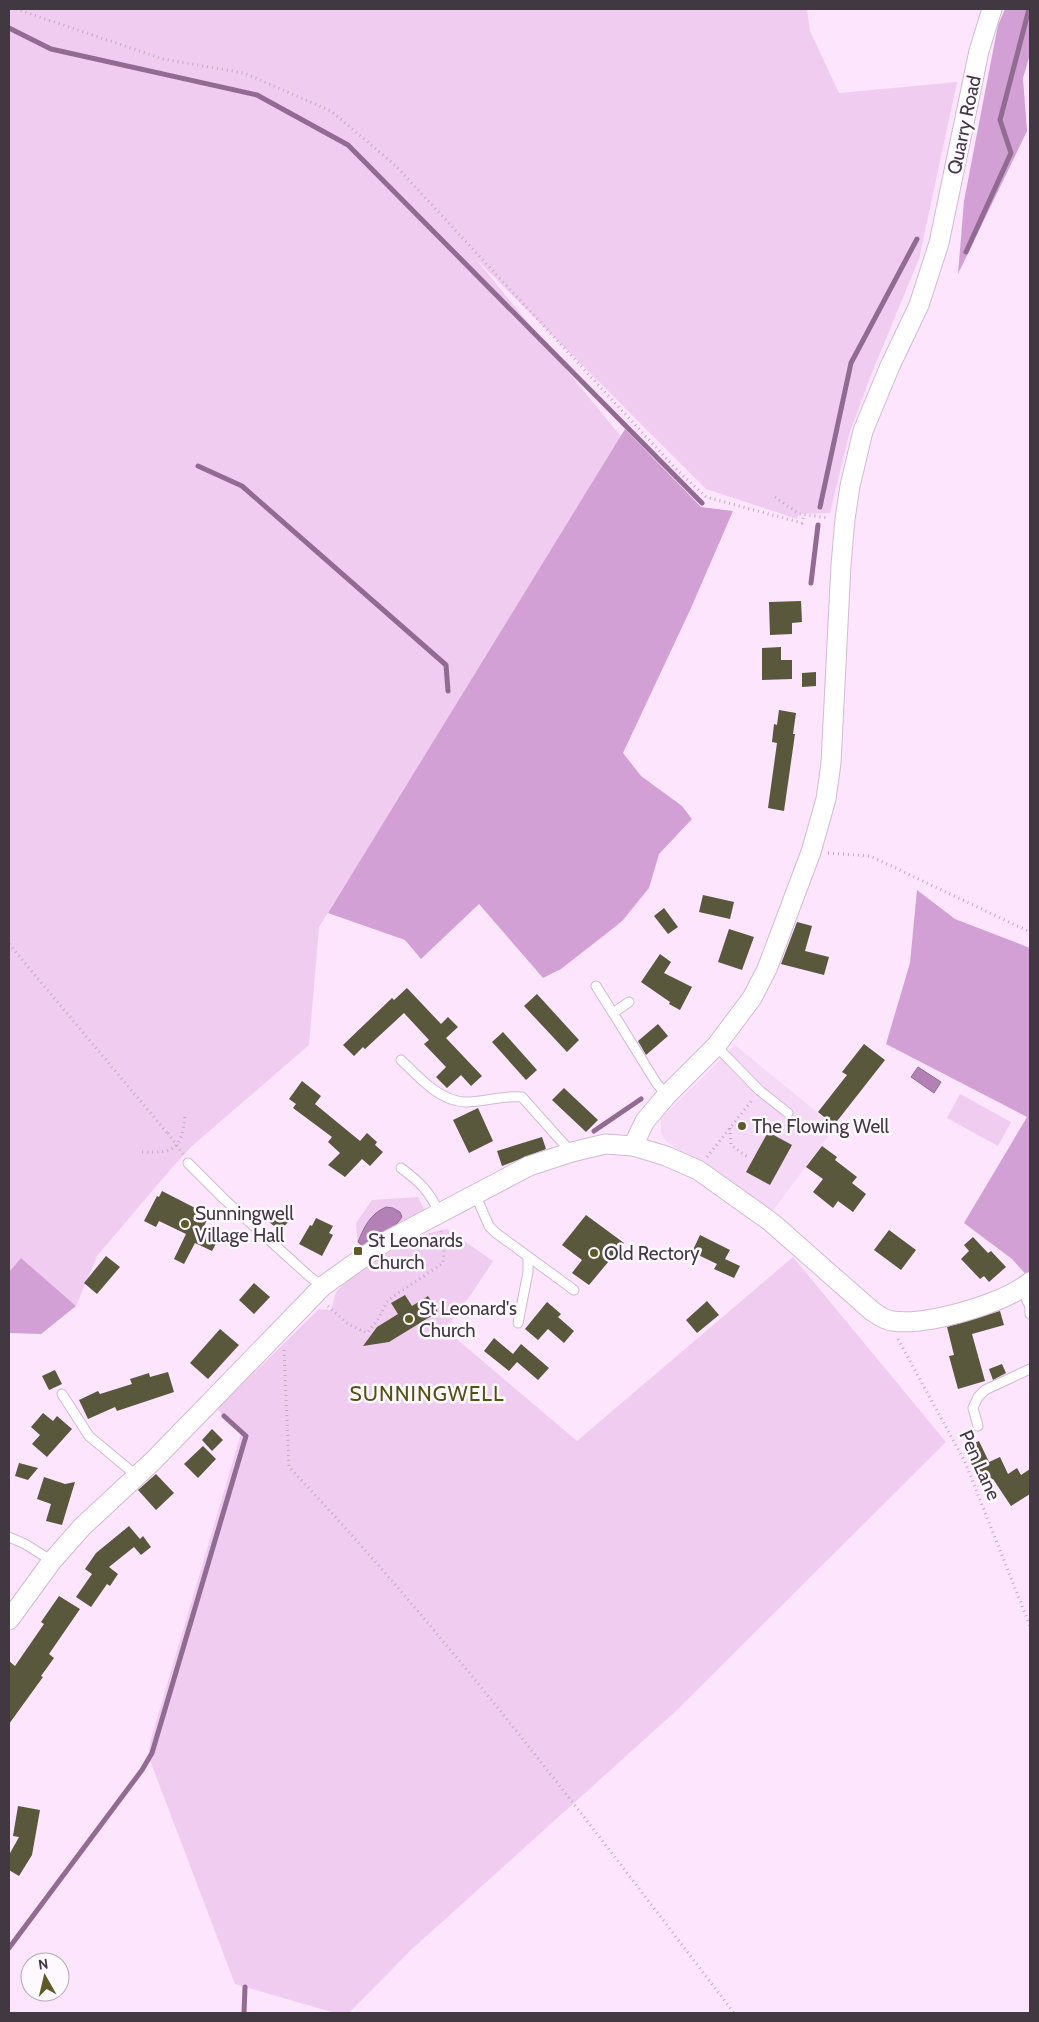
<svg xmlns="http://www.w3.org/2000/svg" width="1039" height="2022" viewBox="0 0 1039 2022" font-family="Cabin,sans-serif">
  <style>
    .built { fill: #f6d8f7 }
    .green { fill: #f0cdf0 }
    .forest { fill: #d3a0d5 }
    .water { fill: #b381b5; stroke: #916b92 }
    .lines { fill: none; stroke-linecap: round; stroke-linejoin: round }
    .stream { stroke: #916b92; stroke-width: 5 }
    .building { fill: #59573c }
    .lane-casing { stroke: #d2bad2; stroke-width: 11 }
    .street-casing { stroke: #d2bad2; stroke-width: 21 }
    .path { stroke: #bfacbf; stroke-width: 3; stroke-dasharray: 1 4; stroke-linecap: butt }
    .lane { stroke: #fff; stroke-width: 9 }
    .street { stroke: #fff; stroke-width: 19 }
    .poi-dot { fill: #5f5a26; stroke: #fef9fe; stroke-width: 2 }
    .labels { text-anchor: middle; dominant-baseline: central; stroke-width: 5; stroke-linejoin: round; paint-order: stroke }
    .street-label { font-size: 19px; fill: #423842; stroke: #fef9fe }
    .poi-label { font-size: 19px; fill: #423842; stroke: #fef9fe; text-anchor: start }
    .quarter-label { font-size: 21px; letter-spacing: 1px; fill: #575013; stroke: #fef9fe }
  </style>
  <rect width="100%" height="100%" fill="#fde5fd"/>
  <path class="built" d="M735,1045L835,1127L772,1212L687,1156L666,1141L661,1133V1118Z"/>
  <g class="green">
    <path d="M9,9H807L810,31L839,93L957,82L919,259L871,375L849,435L830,513L799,514L797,519L706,489L476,259L623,439L319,927L309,1045L192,1146L170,1170L97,1256L76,1306L21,1258L9,1272Z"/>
    <path d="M960,1094L1011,1122L998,1146L947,1118Z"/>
    <path d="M418,1197L426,1213L358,1250L356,1223L372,1200Z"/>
    <path d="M447,1229L493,1261L472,1293L445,1329L577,1441L793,1257L946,1442L677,1710L411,1950L349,2013H335L235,1984L148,1755L151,1739L241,1434L217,1409L319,1309L331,1310L336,1292L352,1275L416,1236Z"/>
  </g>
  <g class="forest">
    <path d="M1005,9H1030V54L1023,78L1027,131L958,274L964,201L998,25Z"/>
    <path d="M625,429L701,507L733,511L691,608L623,753L641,776L682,806L692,819L659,854L649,888L623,920L616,926L561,969L543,978L479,904L421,959L405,940L328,913Z"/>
    <path d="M917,890L955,919L1030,948V1279L1012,1259L964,1223L1027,1117L886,1044L910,963Z"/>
    <path d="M21,1258L76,1306L41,1334L9,1333V1272Z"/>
  </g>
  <g class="water">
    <path d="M918,1067L941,1082L934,1093L911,1077Z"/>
    <path d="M386,1207L393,1208L400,1212L402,1217C393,1231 376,1238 363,1246L358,1242C364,1227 370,1214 386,1207Z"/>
  </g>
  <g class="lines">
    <g class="stream">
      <path d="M9,28L51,49L257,95L348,145L702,503"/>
      <path d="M966,252L1011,153L1000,120L1029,9"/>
      <path d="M198,466L242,486L446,665L448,691"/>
      <path d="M820,507L851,363L917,239"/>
      <path d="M811,583L818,525"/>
      <path d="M594,1131L641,1099"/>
      <path d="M9,1948L142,1770L152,1753L246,1436L224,1416"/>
      <path d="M244,2013L245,1987"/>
    </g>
  </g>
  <g class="building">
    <path d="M801,601L802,622L792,623V634L770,635L769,602Z"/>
    <path d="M781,647V660H792V679L762,680V648Z"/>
    <path d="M816,672V686L802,687V673Z"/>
    <path d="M779,710L796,713L793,734H795L784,811L768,808L777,743L772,742L774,724L777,725Z"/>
    <path d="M703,895L734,902L730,919L699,912Z"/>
    <path d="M664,908L678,927L668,934L654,916Z"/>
    <path d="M797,922L812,926L805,951L829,957L824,975L781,964Z"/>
    <path d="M729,929L754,937L742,970L718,962Z"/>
    <path d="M660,954L671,962L664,973L692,987L680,1010L669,1004L670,1002L641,982Z"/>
    <path d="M407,988L441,1024L448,1017L458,1027L446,1038L482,1076L471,1086L461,1075L447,1088L436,1077L446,1067L424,1044L429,1040L404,1013L365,1049L363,1047L354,1056L343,1045L392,998L394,1000Z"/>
    <path d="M537,994L579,1040L567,1052L524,1006Z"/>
    <path d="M658,1024L668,1036L646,1055L638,1041Z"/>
    <path d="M503,1032L537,1070L526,1080L492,1042Z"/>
    <path d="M864,1044L885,1060L834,1125L818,1112L847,1075L842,1072Z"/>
    <path d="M302,1081L321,1096L315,1104L360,1141L367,1133L377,1142L375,1145L383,1152L370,1166L362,1159L345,1177L328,1165L340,1153L328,1142L332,1137L293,1108L296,1104L289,1099Z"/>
    <path d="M564,1088L598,1120L586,1132L552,1100Z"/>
    <path d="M478,1108L493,1141L469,1153L453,1120Z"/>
    <path d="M768,1132L792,1145L770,1185L746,1172Z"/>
    <path d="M542,1137L546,1149L502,1166L497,1151Z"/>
    <path d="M822,1146L837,1157L835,1160L857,1177L852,1183L866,1194L853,1212L838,1201L833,1208L813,1192L823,1179L806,1167Z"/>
    <path d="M162,1191L201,1211L199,1214L208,1218L201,1232L218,1240L212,1251L195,1243L184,1264L174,1259L186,1234L159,1221L156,1227L144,1221L157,1196L159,1197Z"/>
    <path d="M277,1211L289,1221L280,1231L268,1221Z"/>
    <path d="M586,1215L624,1243L589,1285L572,1273L582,1260L562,1245Z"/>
    <path d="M316,1218L333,1226L329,1233L333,1235L322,1256L299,1244L310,1225L312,1226Z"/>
    <path d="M889,1230L916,1250L901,1270L874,1250Z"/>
    <path d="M700,1235L730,1250L725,1259L740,1266L734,1278L714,1269L717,1264L692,1252Z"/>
    <path d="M973,1237L988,1253L991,1251L1006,1267L989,1282L984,1276L980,1279L961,1259L969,1251L964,1245Z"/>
    <path d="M106,1256L120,1267L97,1294L84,1283Z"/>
    <path d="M254,1283L270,1297L254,1314L239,1300Z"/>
    <path d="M405,1295L412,1306L428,1296L438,1312L389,1342L363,1346L377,1327L398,1314L391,1303Z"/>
    <path d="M707,1301L719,1315L697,1333L686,1320Z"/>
    <path d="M547,1302L561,1314L558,1317L574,1331L564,1343L548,1329L538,1340L525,1329Z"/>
    <path d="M1000,1311L1004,1325L972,1334L985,1381L958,1389L949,1356L954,1355L947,1327Z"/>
    <path d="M220,1329L239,1345L208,1379L190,1363Z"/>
    <path d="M494,1338L513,1354L521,1344L549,1368L538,1380L517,1362L509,1371L484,1351Z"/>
    <path d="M1002,1364L1006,1373L993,1380L989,1369Z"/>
    <path d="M55,1370L62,1384L49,1390L42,1376Z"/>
    <path d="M168,1372L174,1392L117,1411L115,1407L88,1419L79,1400L98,1391L100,1394L132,1384L130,1379L149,1373L150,1377Z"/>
    <path d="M43,1413L53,1421L57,1416L72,1429L47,1457L32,1444L40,1435L31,1427Z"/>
    <path d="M212,1429L223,1440L212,1451L202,1440Z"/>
    <path d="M979,1441L989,1462L1000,1457L1008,1474L1017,1468L1021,1475L1030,1469V1494L1011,1506L993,1479L981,1485L964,1448Z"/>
    <path d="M203,1446L216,1459L198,1478L184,1464Z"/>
    <path d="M19,1463L38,1468L28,1480L15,1476Z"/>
    <path d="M156,1474L174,1493L156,1510L138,1490Z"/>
    <path d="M44,1477L65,1484L75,1482L62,1525L46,1521L51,1504L37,1499Z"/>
    <path d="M129,1526L140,1539L143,1536L151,1547L141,1555L134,1547L109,1567L118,1574L110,1586L107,1584L91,1607L76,1597L92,1574L85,1569L96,1553Z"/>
    <path d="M59,1596L80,1609L49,1654L54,1658L41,1676L43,1677L9,1724V1661L15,1666L44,1624L41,1622Z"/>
    <path d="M18,1806L40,1810L32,1855L19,1876L9,1870V1855L19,1837L13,1836Z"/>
  </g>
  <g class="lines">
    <g class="lane-casing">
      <g id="lane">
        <path d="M596,986L613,1013"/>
        <path d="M629,1002L613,1013L657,1084L667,1095"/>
        <path d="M716,1046L759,1090L788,1113"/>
        <path d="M401,1060C418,1076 439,1101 465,1102C484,1102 503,1095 522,1097L571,1152"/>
        <path d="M188,1163L224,1199L310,1277L323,1286"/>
        <path d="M401,1168C420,1182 429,1191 439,1212"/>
        <path d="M475,1194L489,1226L496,1233L574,1290"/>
        <path d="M1022,1289L1030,1307V1314"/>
        <path d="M518,1323L528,1272V1257"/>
        <path d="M62,1394L89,1436L137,1476"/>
        <path d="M978,1426L973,1408L978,1397L985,1390L1030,1369"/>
        <path d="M9,1537L25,1544L52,1561"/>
      </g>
    </g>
    <g class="street-casing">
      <g id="street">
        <path d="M633,1146L645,1121L667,1095L716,1046L752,998L767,969L811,852L826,799L831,763L841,565L845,519L850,486L863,431L890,366L919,305L939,243L979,51L992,9"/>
        <path d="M9,1620L52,1561L82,1527L154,1460L323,1286L385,1242L529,1166L572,1152L605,1144L633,1146L666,1156L698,1170L771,1222L872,1311C878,1315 884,1320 892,1321C927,1326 1003,1304 1030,1282"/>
      </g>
    </g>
    <g class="path">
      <path d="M16,9L163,59L244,73L331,111L396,166L675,468L706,497L802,523L804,515"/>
      <path d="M775,497L799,514L829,518"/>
      <path d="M828,853L870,856L1030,932"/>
      <path d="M9,944L168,1134"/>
      <path d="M730,1128L731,1145L749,1158"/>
      <path d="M168,1133L183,1154"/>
      <path d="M142,1152C175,1153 181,1150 185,1116"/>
      <path d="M707,1157L753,1099"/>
      <path d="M328,1306L348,1324L367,1333L377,1321L388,1300L443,1263L444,1250L441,1231"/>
      <path d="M898,1339L965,1462L1030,1626"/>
      <path d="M284,1350L289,1467C451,1638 592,1827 734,2013"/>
    </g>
    <use href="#lane" class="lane"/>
    <use href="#street" class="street"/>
  </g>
  <g class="poi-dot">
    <circle cx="742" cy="1126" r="5"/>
    <circle cx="185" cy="1224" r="5"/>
    <rect x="353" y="1246" width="10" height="10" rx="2.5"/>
    <circle cx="594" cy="1253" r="5"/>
    <circle cx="409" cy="1319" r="5"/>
  </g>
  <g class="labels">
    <g class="street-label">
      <text transform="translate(964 125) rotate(-78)">Quarry Road</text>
      <text transform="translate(980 1465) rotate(66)">Pen Lane</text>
    </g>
    <g class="poi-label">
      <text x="752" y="1126">The Flowing Well</text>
      <text x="195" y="1213">Sunningwell<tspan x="195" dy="22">Village Hall</tspan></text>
      <text x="368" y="1240">St Leonards<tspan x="368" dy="22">Church</tspan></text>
      <text x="604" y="1253">Old Rectory</text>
      <text x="419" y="1308">St Leonard's<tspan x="419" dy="22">Church</tspan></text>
    </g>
    <g class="quarter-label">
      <text x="427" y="1393">SUNNINGWELL</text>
    </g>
  </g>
  <rect width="1039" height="2022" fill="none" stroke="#423842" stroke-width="20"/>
  <g transform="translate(45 1977) rotate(352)"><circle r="24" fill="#fef9fe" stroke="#b3acb3"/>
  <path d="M0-4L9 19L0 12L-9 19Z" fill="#5f5a26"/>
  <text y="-8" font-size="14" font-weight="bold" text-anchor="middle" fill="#423842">N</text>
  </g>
</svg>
